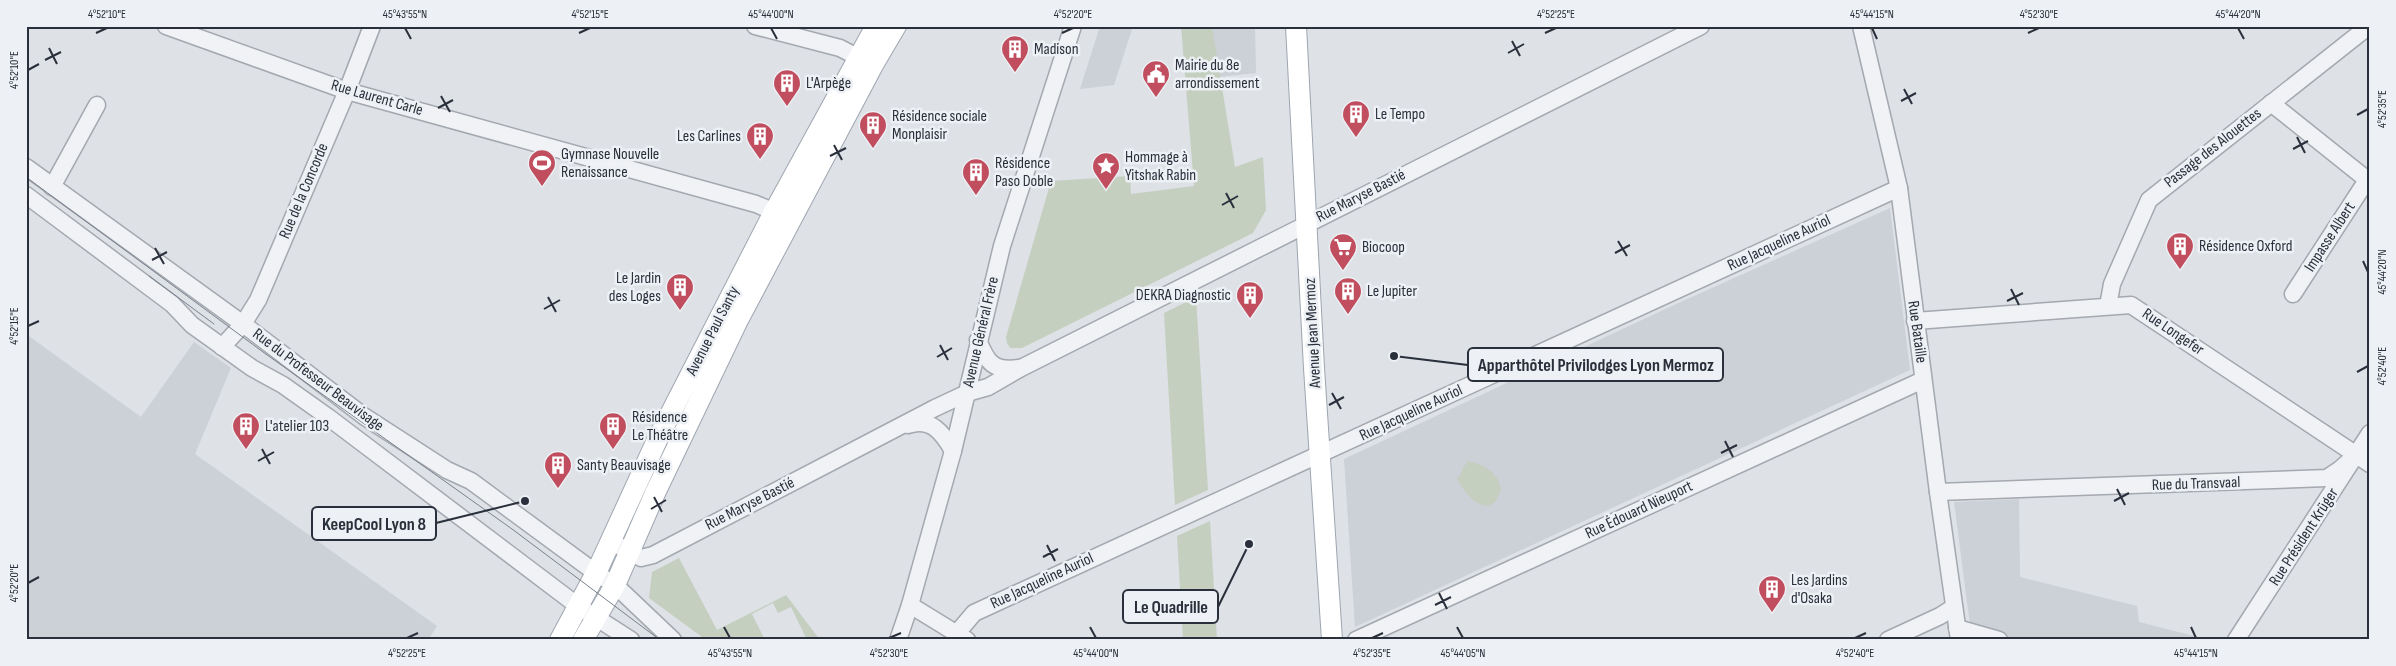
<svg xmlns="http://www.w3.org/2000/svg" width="2396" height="666" viewBox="0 0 2396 666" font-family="'Sofia Sans Condensed',sans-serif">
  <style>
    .built { fill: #ccd0d7 }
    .green { fill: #c4cfc0 }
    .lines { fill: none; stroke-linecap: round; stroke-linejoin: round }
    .minor-casing { stroke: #a4a8af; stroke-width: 19 }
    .major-casing { stroke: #9ea6b0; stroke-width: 22 }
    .minor { stroke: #f0f2f5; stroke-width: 16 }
    .major { stroke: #fff; stroke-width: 20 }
    .tram { stroke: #79818e; stroke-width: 1 }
    .ticks { fill: none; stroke: #292f3b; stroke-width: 2 }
    .labels { text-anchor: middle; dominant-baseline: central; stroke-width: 5; stroke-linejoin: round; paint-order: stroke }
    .poi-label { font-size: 16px; fill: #292f3b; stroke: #edf0f4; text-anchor: start }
    .street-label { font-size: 16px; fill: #292f3b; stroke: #edf0f4 }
    .leader { fill: none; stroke: #292f3b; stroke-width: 2 }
    .callout-dot { fill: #292f3b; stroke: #edf0f4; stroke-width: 2 }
    .callout { fill: #edf0f4; stroke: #292f3b; stroke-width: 2 }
    .callout-label { font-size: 18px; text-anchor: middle; font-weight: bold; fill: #292f3b }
    .neatline { fill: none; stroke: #292f3b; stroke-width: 2 }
    .ticks-label { font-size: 12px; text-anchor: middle; fill: #292f3b }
  </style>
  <rect width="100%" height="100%" fill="#dee1e6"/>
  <g class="built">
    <path d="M1100,26H1133L1114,85L1080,89Z"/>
    <path d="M1212,26H1255L1256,73L1218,77Z"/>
    <path d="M1890,208L1910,370L1355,627L1344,459L1674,305Z"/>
    <path d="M26,334L141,417L194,342L231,368L195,454L437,626L428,640H26Z"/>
    <path d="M2019,499L2020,577L2137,606L2139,622L2210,640H1972L1954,502Z"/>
  </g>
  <g class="green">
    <path d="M1181,26H1212L1235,167L1263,157L1266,210L1253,233L1022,348H1010L1007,343L1006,337L1051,181L1130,176L1131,194L1194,186Z"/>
    <path d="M1196,297L1208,490L1175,505L1164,313Z"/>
    <path d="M1468,461C1484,464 1499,473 1501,490C1491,523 1464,496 1457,477L1460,476L1463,468Z"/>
    <path d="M1210,521L1217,640H1183L1177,536Z"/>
    <path d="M679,558L717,630L786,595L820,640H807L791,607L778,613L773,603L752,614L765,640H706L649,598L652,572Z"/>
  </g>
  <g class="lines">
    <g class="minor-casing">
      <g id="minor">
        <path d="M166,26L347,91L756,204L784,216"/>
        <path d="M755,26L840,48L869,63"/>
        <path d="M1861,26L1899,188L1938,492L1959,640"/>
        <path d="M2271,103L2370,182"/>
        <path d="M26,167L243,324L365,417L447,470L471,481L596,573L615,585L673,640"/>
        <path d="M52,187L97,105"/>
        <path d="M26,195L172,304L192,325L252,368L283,385L328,417L578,606L631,640"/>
        <path d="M2293,294L2367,180"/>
        <path d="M2108,306L2112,284L2149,200L2369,26"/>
        <path d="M1915,321L2131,305L2370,464"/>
        <path d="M978,340C987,362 993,372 1019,368"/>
        <path d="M222,347L243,324L258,300L347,91L372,26"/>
        <path d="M908,425C931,417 943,433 953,451"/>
        <path d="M1938,492L2327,478L2339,470L2356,455"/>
        <path d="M619,546L641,558L653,555L935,408L967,393L988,387L1021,368L1701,26"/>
        <path d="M910,605L967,640"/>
        <path d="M1957,628L1999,640"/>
        <path d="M957,633L974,613L1899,188"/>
        <path d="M898,640L910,605L953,451L1002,246L1073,26"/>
        <path d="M1356,640L1923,380"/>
        <path d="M1888,640L1940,616L1954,607"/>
        <path d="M2236,640L2370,433"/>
      </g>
    </g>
    <g class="major-casing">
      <g id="major">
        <path d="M1296,26L1314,368L1332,640"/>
        <path d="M560,640L596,573L658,438L774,212L876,26"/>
        <path d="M583,640L615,585L656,491L738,320L873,65L896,26"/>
      </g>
    </g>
    <use href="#minor" class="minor"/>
    <use href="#major" class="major"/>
    <g class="tram">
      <path d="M26,177L263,352L512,529L660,640"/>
      <path d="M149,276L214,324"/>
    </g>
  </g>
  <path class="ticks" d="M405,28L411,39M771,28L777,39M1872,28L1877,39M2238,28L2244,39M96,33L107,28M579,33L590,28M1062,33L1073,28M1545,33L1556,28M2028,33L2039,28M1512,41L1520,56M49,48L57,64M1508,53L1524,44M45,60L61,52M28,70L39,64M1904,89L1912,104M441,96L450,112M1901,101L1916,93M438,108L453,100M2357,115L2368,109M2297,137L2305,153M834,145L842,160M2293,149L2308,141M830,156L846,148M1226,193L1234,208M1222,205L1238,196M1618,241L1627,256M155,248L164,264M1615,253L1630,245M152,260L167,252M2363,261L2368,272M2011,289L2019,305M548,297L556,312M2007,301L2023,293M544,309L560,300M28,326L39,321M940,345L948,360M937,357L952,348M2357,372L2368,366M1332,393L1341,409M1329,405L1344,397M1725,441L1733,457M262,449L270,464M1721,453L1737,445M258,461L274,452M2117,489L2125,505M654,497L662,512M2114,501L2129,493M651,509L666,500M1047,545L1055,561M1043,557L1058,549M28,583L39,577M1439,593L1447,609M1435,605L1451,597M724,627L730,638M1090,627L1096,638M1457,627L1463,638M2191,627L2196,638M407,638L418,633M889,638L901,633M1372,638L1383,633M1855,638L1866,633"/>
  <defs>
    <g id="building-pin" transform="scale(1.4375)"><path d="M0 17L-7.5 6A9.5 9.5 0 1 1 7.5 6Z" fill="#c04e5e" stroke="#edf0f4"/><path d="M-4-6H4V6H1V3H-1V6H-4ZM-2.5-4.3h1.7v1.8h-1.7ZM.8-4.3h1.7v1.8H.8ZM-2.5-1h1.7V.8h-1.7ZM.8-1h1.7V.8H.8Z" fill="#fff"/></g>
    <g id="civic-pin" transform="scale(1.4375)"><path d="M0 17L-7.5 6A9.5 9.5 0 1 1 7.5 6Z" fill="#c04e5e" stroke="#edf0f4"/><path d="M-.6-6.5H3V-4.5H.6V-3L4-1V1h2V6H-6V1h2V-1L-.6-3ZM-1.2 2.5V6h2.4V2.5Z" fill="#fff"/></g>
    <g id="stadium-pin" transform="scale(1.4375)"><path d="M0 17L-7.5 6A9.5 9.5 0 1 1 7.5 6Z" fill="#c04e5e" stroke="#edf0f4"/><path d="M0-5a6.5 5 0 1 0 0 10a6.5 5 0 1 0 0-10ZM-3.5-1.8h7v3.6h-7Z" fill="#fff"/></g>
    <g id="sight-pin" transform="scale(1.4375)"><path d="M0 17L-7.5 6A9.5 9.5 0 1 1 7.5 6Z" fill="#c04e5e" stroke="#edf0f4"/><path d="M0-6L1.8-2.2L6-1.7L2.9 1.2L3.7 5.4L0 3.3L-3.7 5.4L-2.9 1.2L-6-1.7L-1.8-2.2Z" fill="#fff"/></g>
    <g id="supermarket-pin" transform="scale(1.4375)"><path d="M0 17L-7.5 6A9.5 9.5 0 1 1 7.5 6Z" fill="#c04e5e" stroke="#edf0f4"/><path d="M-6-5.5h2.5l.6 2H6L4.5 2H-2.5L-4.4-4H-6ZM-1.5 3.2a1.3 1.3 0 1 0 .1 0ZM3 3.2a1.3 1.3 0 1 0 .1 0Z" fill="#fff"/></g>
  </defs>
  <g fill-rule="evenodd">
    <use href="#building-pin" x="1015" y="49"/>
    <use href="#civic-pin" x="1156" y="74"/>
    <use href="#building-pin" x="787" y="83"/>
    <use href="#building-pin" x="1356" y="114"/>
    <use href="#building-pin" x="873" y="125"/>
    <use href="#building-pin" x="760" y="136"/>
    <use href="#stadium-pin" x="542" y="163"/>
    <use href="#sight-pin" x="1106" y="166"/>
    <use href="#building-pin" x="976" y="172"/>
    <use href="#building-pin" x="2180" y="246"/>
    <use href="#supermarket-pin" x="1343" y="247"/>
    <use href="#building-pin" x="680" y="287"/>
    <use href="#building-pin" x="1348" y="291"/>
    <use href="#building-pin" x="1250" y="295"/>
    <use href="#building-pin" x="246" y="426"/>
    <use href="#building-pin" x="613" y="426"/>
    <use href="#building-pin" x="558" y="465"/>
    <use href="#building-pin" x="1772" y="589"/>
  </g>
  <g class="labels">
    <g class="poi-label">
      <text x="1034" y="49">Madison</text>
      <text x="1175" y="65">Mairie du 8e<tspan x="1175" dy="18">arrondissement</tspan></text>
      <text x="806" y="83">L'Arpège</text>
      <text x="1375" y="114">Le Tempo</text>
      <text x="892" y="116">Résidence sociale<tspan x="892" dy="18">Monplaisir</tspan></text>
      <text x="741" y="136" text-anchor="end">Les Carlines</text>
      <text x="561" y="154">Gymnase Nouvelle<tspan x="561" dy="18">Renaissance</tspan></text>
      <text x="1125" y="157">Hommage à<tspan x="1125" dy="18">Yitshak Rabin</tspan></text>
      <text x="995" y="163">Résidence<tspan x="995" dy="18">Paso Doble</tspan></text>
      <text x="2199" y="246">Résidence Oxford</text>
      <text x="1362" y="247">Biocoop</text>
      <text x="661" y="278" text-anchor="end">Le Jardin<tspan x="661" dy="18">des Loges</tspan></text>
      <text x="1367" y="291">Le Jupiter</text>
      <text x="1231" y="295" text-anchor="end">DEKRA Diagnostic</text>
      <text x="632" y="417">Résidence<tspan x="632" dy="18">Le Théâtre</tspan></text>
      <text x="265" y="426">L'atelier 103</text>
      <text x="577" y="465">Santy Beauvisage</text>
      <text x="1791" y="580">Les Jardins<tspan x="1791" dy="18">d'Osaka</tspan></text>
    </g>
    <g class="street-label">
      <text transform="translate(377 98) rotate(16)">Rue Laurent Carle</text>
      <text transform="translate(2213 148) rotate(-38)">Passage des Alouettes</text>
      <text transform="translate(304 191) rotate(-67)">Rue de la Concorde</text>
      <text transform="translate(1361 196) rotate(-27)">Rue Maryse Bastié</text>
      <text transform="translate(2330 237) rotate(-57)">Impasse Albert</text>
      <text transform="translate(1779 243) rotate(-25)">Rue Jacqueline Auriol</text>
      <text transform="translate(713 331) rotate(-63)">Avenue Paul Santy</text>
      <text transform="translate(981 332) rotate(-77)">Avenue Général Frère</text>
      <text transform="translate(1917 332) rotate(82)">Rue Bataille</text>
      <text transform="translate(2173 332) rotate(34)">Rue Longefer</text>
      <text transform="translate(1313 333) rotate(-93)">Avenue Jean Mermoz</text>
      <text transform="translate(318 380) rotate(37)">Rue du Professeur Beauvisage</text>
      <text transform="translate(1411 413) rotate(-25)">Rue Jacqueline Auriol</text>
      <text transform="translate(2196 484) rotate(-2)">Rue du Transvaal</text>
      <text transform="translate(750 504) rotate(-27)">Rue Maryse Bastié</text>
      <text transform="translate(1639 510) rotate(-25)">Rue Édouard Nieuport</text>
      <text transform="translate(2304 537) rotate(-57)">Rue Président Krüger</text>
      <text transform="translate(1042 581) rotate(-25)">Rue Jacqueline Auriol</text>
    </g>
  </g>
  <path class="leader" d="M1394 356L1468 365M525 501L436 523M1249 544L1218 607"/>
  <g class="callout-dot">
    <circle cx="1394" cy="356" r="5"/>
    <circle cx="525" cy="501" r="5"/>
    <circle cx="1249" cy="544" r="5"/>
  </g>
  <g class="callout">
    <rect x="1468" y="348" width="255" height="33" rx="5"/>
    <rect x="312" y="507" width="124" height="33" rx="5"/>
    <rect x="1123" y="590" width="95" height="33" rx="5"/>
  </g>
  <g class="callout-label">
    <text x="1596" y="371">Apparthôtel Privilodges Lyon Mermoz</text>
    <text x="374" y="530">KeepCool Lyon 8</text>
    <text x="1171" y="613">Le Quadrille</text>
  </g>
  <rect width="2396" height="666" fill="none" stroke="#edf0f4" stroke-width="55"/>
  <rect x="28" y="28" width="2340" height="610" class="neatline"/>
  <g class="ticks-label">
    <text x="107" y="18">4°52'10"E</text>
    <text x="405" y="18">45°43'55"N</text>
    <text x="590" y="18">4°52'15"E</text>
    <text x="771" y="18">45°44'00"N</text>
    <text x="1073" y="18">4°52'20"E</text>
    <text x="1556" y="18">4°52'25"E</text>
    <text x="1872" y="18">45°44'15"N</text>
    <text x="2039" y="18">4°52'30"E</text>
    <text x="2238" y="18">45°44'20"N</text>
    <text transform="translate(14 70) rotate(-90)" y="4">4°52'10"E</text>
    <text transform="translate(2382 109) rotate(-90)" y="4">4°52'35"E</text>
    <text transform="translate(2382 272) rotate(-90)" y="4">45°44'20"N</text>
    <text transform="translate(14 326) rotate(-90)" y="4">4°52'15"E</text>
    <text transform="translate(2382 366) rotate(-90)" y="4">4°52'40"E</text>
    <text transform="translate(14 583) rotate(-90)" y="4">4°52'20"E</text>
    <text x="407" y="657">4°52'25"E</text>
    <text x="730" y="657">45°43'55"N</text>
    <text x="889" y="657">4°52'30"E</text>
    <text x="1096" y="657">45°44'00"N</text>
    <text x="1372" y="657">4°52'35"E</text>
    <text x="1463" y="657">45°44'05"N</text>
    <text x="1855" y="657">4°52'40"E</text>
    <text x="2196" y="657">45°44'15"N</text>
  </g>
</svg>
